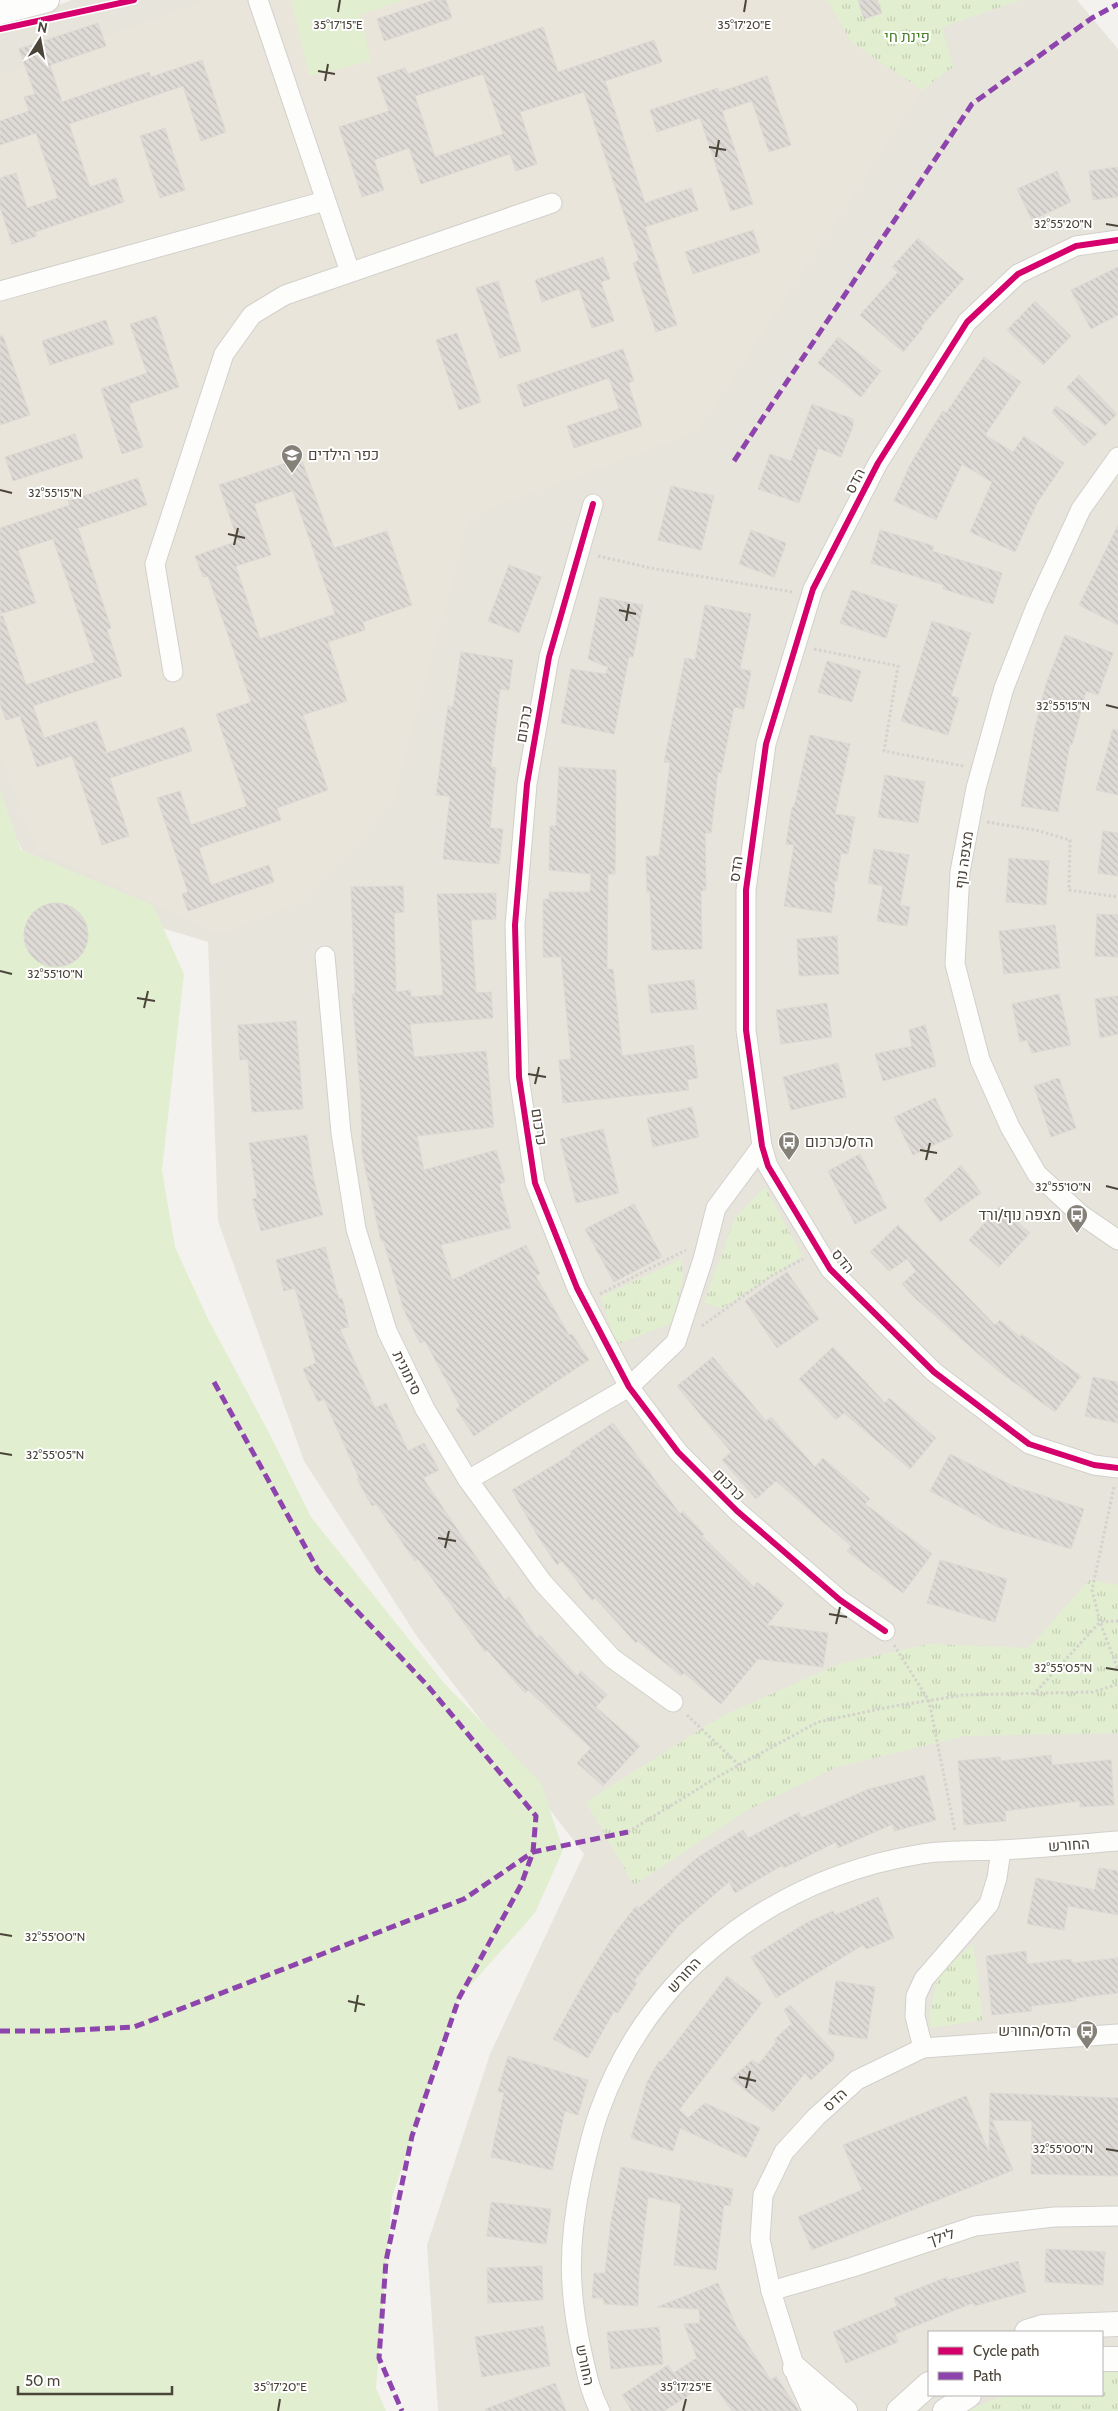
<svg xmlns="http://www.w3.org/2000/svg" width="1118" height="2411" viewBox="0 0 1118 2411" font-family="Cabin,Heebo,sans-serif">
  <style>
    .residential { fill: #e7e4dc; fill-rule: evenodd }
    .education { fill: #eae5da }
    .grass { fill: #e1eecf }
    .park { fill: url(#park-tufts) }
    .building { fill: url(#building-back-hatch); stroke: #dcd9d4; fill-rule: evenodd }
    .lines { fill: none; stroke-linecap: round; stroke-linejoin: round }
    .minor-casing { stroke: #d2d0cb; stroke-width: 21 }
    .tertiary-casing { stroke: #d2d0cb; stroke-width: 26 }
    .path { stroke: #d3d2cc; stroke-width: 3; stroke-dasharray: 2.5 2.5; stroke-linecap: butt }
    .minor { stroke: #fdfdfc; stroke-width: 19 }
    .tertiary { stroke: #fdfdfc; stroke-width: 24 }
    .quiet { stroke: #8e44ad; stroke-width: 5; stroke-dasharray: 10 5; stroke-linecap: butt }
    .cycleway-casing { stroke: #fff; stroke-width: 9 }
    .cycleway { stroke: #d6006c; stroke-width: 6 }
    .ticks { fill: none; stroke: #4b4439; stroke-width: 2 }
    .labels { text-anchor: middle; dominant-baseline: central; stroke-width: 4; stroke-linejoin: round; paint-order: stroke }
    .park-label { font-size: 15px; fill: #4a7f2a; stroke: #fff }
    .poi-label { font-size: 15px; fill: #4b4439; stroke: #fff; text-anchor: start }
    .street-label { font-size: 15px; fill: #4b4439; stroke: #fff }
    .ticks-label { font-size: 12px; text-anchor: middle; fill: #4b4439; stroke: #fff; stroke-width: 4; stroke-linejoin: round; paint-order: stroke }
  </style>
  <defs>
    <pattern id="park-tufts" width="24" height="20" patternUnits="userSpaceOnUse" patternTransform="scale(1.25)"><rect width="24" height="20" fill="#e1eecf"/><path d="M3 7l-1-3M5 7V3M7 7l1-3M15 17l-1-3M17 17v-4M19 17l1-3" fill="none" stroke="#c3cdb2"/></pattern>
    <pattern id="building-back-hatch" width="6" height="6" patternUnits="userSpaceOnUse" patternTransform="scale(1.25)"><rect width="6" height="6" fill="#dedbd6"/><path d="M-1 5l2 2M0 0l6 6M5-1l2 2" fill="none" stroke="#c0bdb8"/></pattern>
  </defs>
  <rect width="100%" height="100%" fill="#f4f2ee"/>
  <path class="residential" d="M72,0H1077L1118,49V2411H438L427,2245L490,2054L584,1854L418,1638L304,1461L218,1221L208,942L44,892L0,806V27ZM929,2332H1102V2395H929Z"/>
  <path class="education" d="M206,0H827L851,42L922,90L697,432L470,516L393,802L305,901L219,934L36,849L0,754V75Z"/>
  <g class="grass">
    <path d="M291,0H405L360,15L371,61L309,76Z"/>
    <path d="M0,790L21,850L153,905L184,974L162,1170L175,1247L208,1319L268,1431L311,1517L444,1683L541,1783L563,1850L535,1913L459,1998L392,2197L376,2388L386,2411H0Z"/>
  </g>
  <g class="park">
    <path d="M827,0H1021L942,27L953,67L922,90L851,42Z"/>
    <path d="M765,1187L802,1256L722,1308L704,1303L735,1218Z"/>
    <path d="M681,1259L683,1278L672,1323L616,1345L601,1297Z"/>
    <path d="M1089,1580L1118,1585V1733L965,1736L837,1767L748,1810L634,1885L586,1802L722,1716L839,1664L929,1644L1029,1648Z"/>
    <path d="M973,1944L983,2020L930,2028V2011L939,1973Z"/>
    <path d="M1102,2364L1118,2366V2411H966L1005,2395H1102Z"/>
  </g>
  <g class="building">
    <path d="M434,0H446L452,18L384,41L377,19Z"/>
    <path d="M858,0H877L882,13L864,19Z"/>
    <path d="M98,23L106,46L50,65L62,102L149,72L151,77L202,60L226,132L201,141L183,86L69,124L90,187L116,178L124,202L35,232L37,236L12,244L0,207V178L16,173L27,208L58,198L36,133L0,145V121L29,111L24,97L35,94L19,49Z"/>
    <path d="M543,27L558,72L654,40L662,62L605,81L645,203L691,188L698,210L645,227L677,325L656,332L633,263L639,260L584,92L520,112L537,164L516,171L510,154L421,184L409,148L374,160L384,190L362,197L339,127L389,111L377,77L405,68L408,74ZM483,74L503,134L435,157L415,96Z"/>
    <path d="M767,76L791,145L769,152L752,101L722,111L753,204L731,211L700,118L657,132L650,110L718,88L719,92Z"/>
    <path d="M165,128L185,190L160,198L140,136Z"/>
    <path d="M1118,167V197L1093,200L1089,171Z"/>
    <path d="M1057,171L1071,202L1032,220L1017,189Z"/>
    <path d="M753,230L760,252L693,274L685,252Z"/>
    <path d="M918,238L964,279L921,327L923,328L903,352L860,315L898,272L892,267Z"/>
    <path d="M603,257L610,279L601,282L614,321L592,328L579,289L542,302L535,280Z"/>
    <path d="M1118,267V315L1091,329L1071,290Z"/>
    <path d="M498,281L521,351L500,358L476,288Z"/>
    <path d="M1035,301L1071,336L1043,365L1007,330Z"/>
    <path d="M156,316L179,387L129,404L143,447L122,454L101,389L147,373L130,324Z"/>
    <path d="M106,320L114,344L50,365L42,341Z"/>
    <path d="M457,333L481,402L459,410L436,340Z"/>
    <path d="M0,336H3L30,415L0,425Z"/>
    <path d="M838,337L881,371L861,397L818,363Z"/>
    <path d="M623,349L634,381L628,383L642,426L574,448L567,426L619,409L609,378L524,407L517,385Z"/>
    <path d="M984,357L1021,382L985,435L1013,452L1024,436L1064,463L1037,503L1015,552L970,532L992,482L962,464L936,520L894,501L910,465L922,445L925,446L922,444L943,411L946,413Z"/>
    <path d="M1079,375L1117,414L1105,426L1066,388Z"/>
    <path d="M812,404L853,419V426L841,457L818,448L799,503L758,489L770,454L791,461Z"/>
    <path d="M1056,406L1097,434L1084,446L1052,412Z"/>
    <path d="M75,434L83,458L13,481L5,457Z"/>
    <path d="M301,458L334,548L387,531L412,605L363,622L365,630L328,642L347,701L303,715L328,790L277,808L281,820L199,848L211,885L269,865L274,882L188,911L182,894L188,892L157,798L180,791L191,825L247,806L216,714L251,702L208,576L203,577L195,556L238,541L219,485ZM293,491L335,614L260,639L236,566L271,555L254,504Z"/>
    <path d="M138,478L147,505L78,528L111,628L107,630L122,676L33,706L44,738L96,721L107,753L184,727L192,751L110,778L129,836L102,845L72,756L37,767L20,716L6,720L0,704V616H3L26,685L95,662L53,539L18,550L36,603L0,614V528L70,505L68,501Z"/>
    <path d="M671,486L714,496L701,550L658,540Z"/>
    <path d="M1118,525V625L1079,605Z"/>
    <path d="M751,530L786,543L774,577L739,564Z"/>
    <path d="M880,530L934,546L932,551L1002,573L993,604L943,589L944,585L871,563Z"/>
    <path d="M509,565L541,577L519,633L488,621Z"/>
    <path d="M852,590L897,605L886,638L840,623Z"/>
    <path d="M600,597L643,605L633,657L629,656L614,734L561,723L571,669L606,674L608,667L588,659Z"/>
    <path d="M705,605L751,614L740,669L751,671L744,709L734,707L721,773L718,772L711,833H705L706,890L701,891L702,949L652,950L650,891L647,892L646,856H659L670,763L664,762L685,658L695,660Z"/>
    <path d="M932,621L971,633L951,696L959,698L948,735L901,721Z"/>
    <path d="M1065,635L1113,653L1098,695L1086,691L1072,745L1070,744L1058,812L1021,806L1035,728L1046,684Z"/>
    <path d="M461,652L513,660L509,690L500,689L491,767L496,768L490,828L503,829L499,864L443,859L450,796L436,795L448,706L453,707Z"/>
    <path d="M827,661L861,671L852,702L818,692Z"/>
    <path d="M1113,729L1118,730V795L1096,790Z"/>
    <path d="M810,735L850,744L835,814L855,817L848,854L841,853L837,881H834L835,893L831,913L784,906L794,845L786,844L792,807H794Z"/>
    <path d="M559,767L616,770L615,874H608L607,969H613L622,1056L693,1045L698,1078L687,1080L689,1090L563,1103L559,1060L571,1059L561,957H543V899H549V892H590L591,874L549,870L550,826H556Z"/>
    <path d="M885,775L925,782L918,823L878,817Z"/>
    <path d="M1103,831L1118,833V876L1098,873Z"/>
    <path d="M874,849L909,855L900,905L910,907L907,926L877,921L883,886L868,883Z"/>
    <path d="M1009,858L1049,861L1046,905L1006,902Z"/>
    <path d="M403,886L404,912L394,913L396,992L411,990V997L443,995L437,894L496,893V919L471,920L476,993L491,992L493,1018L410,1024L414,1057L486,1051L494,1127L417,1136L424,1170L496,1150L505,1182L499,1184L511,1228L441,1245L452,1280L526,1245L540,1274L535,1275L569,1335L572,1334L589,1360L474,1436L456,1409L460,1406L425,1341L420,1343L404,1310L383,1240L381,1241L362,1154L361,1099L352,994H355L351,887Z"/>
    <circle cx="56" cy="935" r="32"/>
    <path d="M1097,914L1118,915V957L1095,956Z"/>
    <path d="M1055,925L1060,968L1004,974L999,931Z"/>
    <path d="M837,936L839,974L799,976L797,939Z"/>
    <path d="M694,980L697,1009L651,1013L648,985Z"/>
    <path d="M1059,994L1071,1045L1032,1053L1027,1040L1020,1042L1012,1004Z"/>
    <path d="M1118,996V1034L1100,1038L1095,999Z"/>
    <path d="M827,1003L832,1037L781,1044L776,1010Z"/>
    <path d="M296,1021L303,1109L252,1112L248,1059L240,1060L238,1025Z"/>
    <path d="M925,1025L936,1066L883,1081L875,1054L912,1046L909,1030Z"/>
    <path d="M838,1063L846,1097L791,1110L783,1077Z"/>
    <path d="M1059,1078L1076,1128L1051,1137L1034,1086Z"/>
    <path d="M935,1098L953,1136L913,1155L894,1117Z"/>
    <path d="M692,1107L699,1137L653,1147L647,1118Z"/>
    <path d="M603,1129L619,1193L576,1203L560,1139Z"/>
    <path d="M307,1135L313,1177L323,1215L261,1231L252,1199L257,1198L249,1143Z"/>
    <path d="M860,1154L887,1208L855,1224L828,1171Z"/>
    <path d="M961,1165L981,1193L940,1222L924,1200Z"/>
    <path d="M634,1204L662,1257L614,1282L585,1229Z"/>
    <path d="M1000,1206L1030,1233L999,1267L969,1240Z"/>
    <path d="M898,1225L995,1325L1000,1320L1020,1337L1022,1334L1081,1376L1055,1412L997,1370L916,1299L902,1284L916,1271L907,1259L889,1271L870,1252Z"/>
    <path d="M325,1247L339,1299L342,1298L349,1327L340,1329L375,1408L386,1403L408,1451L424,1443L439,1470L423,1478L505,1600L509,1597L537,1638L540,1635L577,1676L581,1671L607,1695L596,1707L640,1746L603,1786L577,1763L591,1748L528,1690L525,1693L487,1650L485,1652L418,1559L415,1561L376,1504L372,1506L357,1479L359,1478L324,1399L318,1402L303,1369L316,1363L295,1288L284,1291L276,1260Z"/>
    <path d="M787,1272L819,1319L777,1348L745,1301Z"/>
    <path d="M833,1347L885,1403L889,1398L936,1438L910,1469L844,1413L836,1420L799,1379Z"/>
    <path d="M713,1357L766,1421L771,1417L815,1467L823,1458L870,1499L865,1504L932,1554L903,1593L847,1551L851,1546L776,1481L756,1499L722,1460L731,1452L677,1386Z"/>
    <path d="M1093,1377L1118,1382V1423L1085,1416Z"/>
    <path d="M613,1423L680,1514L683,1511L704,1534L702,1536L754,1587L757,1582L784,1604L767,1625L828,1633L823,1667L758,1659L721,1704L684,1673L681,1676L638,1641L636,1643L595,1598L592,1601L562,1561L557,1565L537,1535L512,1490L572,1454L570,1452Z"/>
    <path d="M950,1454L1013,1486L1084,1509L1071,1549L998,1527L930,1491Z"/>
    <path d="M940,1560L1007,1579L995,1622L927,1603Z"/>
    <path d="M1051,1755L1052,1765L1111,1760L1114,1805L1080,1807V1801L1005,1811L1006,1821L964,1825L958,1761L1000,1757L1001,1761Z"/>
    <path d="M924,1775L936,1820L894,1831L893,1824L838,1848L836,1842L784,1868L783,1865L735,1893L729,1882L678,1926L634,1981L637,1983L618,2013L614,2011L588,2058L553,2039L584,1983L615,1933L636,1906L639,1908L698,1857L743,1830L748,1838L799,1812L801,1818L869,1789Z"/>
    <path d="M1099,1868L1118,1871V1915L1068,1906L1064,1930L1027,1924L1036,1878L1095,1890Z"/>
    <path d="M878,1897L894,1938L867,1949L863,1945L776,1998L751,1957L806,1923L833,1911L835,1915Z"/>
    <path d="M1026,1951L1027,1964L1071,1959L1072,1963L1118,1958V1993L1076,1998V2001L1031,2006L1032,2011L992,2015L986,1956Z"/>
    <path d="M727,1976L762,2003L679,2110L688,2118L705,2103L760,2128L746,2158L680,2128L673,2151L631,2138L647,2082L659,2061L661,2062Z"/>
    <path d="M836,1981L875,1987L867,2039L828,2034Z"/>
    <path d="M790,2005L834,2052V2059L811,2080L805,2073L773,2112L731,2079L752,2060L759,2064L776,2042L774,2040L790,2025L795,2029L784,2010Z"/>
    <path d="M508,2056L588,2080L578,2115L565,2111L552,2170L491,2157L504,2093L498,2091Z"/>
    <path d="M990,2093L1118,2098V2176L1031,2174L1032,2121L992,2120L1013,2170L812,2250L798,2217L862,2190L843,2145L966,2096L989,2153Z"/>
    <path d="M621,2167L733,2189L730,2206L724,2205L716,2270L674,2265L681,2204L648,2197L639,2275L638,2306L604,2304L603,2298H592L594,2273H605L611,2222Z"/>
    <path d="M491,2202L551,2209L546,2244L487,2236Z"/>
    <path d="M1046,2249L1105,2252L1103,2285L1045,2282Z"/>
    <path d="M1018,2261L1026,2292L974,2306L973,2303L895,2334L898,2342L846,2363L833,2332L897,2306L894,2298L947,2277L948,2280Z"/>
    <path d="M542,2266L543,2300L488,2303L487,2268Z"/>
    <path d="M718,2283L737,2328L771,2380L776,2376L799,2411H732L711,2381L664,2411H632L622,2395L668,2365L673,2373L697,2358L684,2324L700,2323L699,2309L657,2307Z"/>
    <path d="M543,2326L550,2366L482,2377L475,2337Z"/>
    <path d="M659,2327L663,2364L611,2369L607,2332Z"/>
    <path d="M555,2383L566,2411H486L485,2409Z"/>
  </g>
  <g class="lines">
    <g class="minor-casing">
      <g id="minor">
        <path d="M258,0L350,272"/>
        <path d="M1118,240L1076,246L1018,274L967,322L878,463L813,589L766,744L746,890V1030L762,1146L768,1166L830,1269L934,1372L1029,1444L1094,1465L1118,1468"/>
        <path d="M0,291L325,201"/>
        <path d="M1118,457L1081,509L1035,609L1004,688L976,788L960,872L955,964L980,1060L1010,1127L1037,1174L1080,1214L1118,1240"/>
        <path d="M593,504L549,657L527,784L515,925L519,1077L535,1183L577,1288L629,1387L678,1452L737,1511L840,1600L885,1631"/>
        <path d="M173,672L155,564L224,354L252,315L285,295L552,203"/>
        <path d="M325,956L341,1133L356,1229L387,1331L425,1409L468,1480L543,1583L612,1658L673,1702"/>
        <path d="M468,1480L629,1387L676,1342L703,1259L716,1208L762,1146"/>
        <path d="M923,2048L915,2016L916,1996L924,1979L989,1904L997,1878L1001,1850"/>
        <path d="M771,2291L853,2267L975,2226L1054,2217L1118,2216"/>
        <path d="M795,2368L771,2291L760,2239L763,2195L784,2152L816,2117L857,2080L923,2048L1118,2034"/>
        <path d="M600,2411C590,2392 587,2374 582,2353C568,2290 568,2244 581,2181C586,2158 591,2134 599,2112C649,1971 775,1878 921,1854C947,1850 974,1851 1001,1850C1040,1848 1079,1844 1118,1841"/>
      </g>
    </g>
    <g class="tertiary-casing">
      <g id="tertiary">
        <path d="M0,12L47,0"/>
        <path d="M1027,2332L1043,2327L1118,2324"/>
        <path d="M1102,2359H1118"/>
        <path d="M795,2368L845,2411"/>
        <path d="M799,2376L815,2411"/>
        <path d="M899,2411L929,2384"/>
        <path d="M945,2411L969,2395"/>
      </g>
    </g>
    <g class="path">
      <path d="M598,556L651,568L793,592"/>
      <path d="M814,649L898,666L884,751L963,766"/>
      <path d="M987,822L1035,830L1070,840L1069,890L1118,897"/>
      <path d="M600,1294L686,1250"/>
      <path d="M702,1326L771,1276L803,1259"/>
      <path d="M1114,1487L1092,1590L1100,1622L1118,1670"/>
      <path d="M894,1645L929,1701L955,1831"/>
      <path d="M1033,1695L1100,1622L1118,1621"/>
      <path d="M687,1715L739,1765"/>
      <path d="M628,1832L719,1776L818,1722L889,1707L963,1695L1093,1692L1118,1684"/>
    </g>
    <use href="#minor" class="minor"/>
    <use href="#tertiary" class="tertiary"/>
    <g class="quiet">
      <path d="M734,461L972,104L1092,18L1118,4"/>
      <path d="M214,1382L318,1570L427,1685L536,1816L533,1852L521,1885L459,1998L412,2136L386,2261L379,2358L402,2411"/>
      <path d="M0,2031H52L134,2027L464,1899L533,1852L628,1832"/>
    </g>
    <g class="cycleway-casing">
      <g id="cycleway">
        <path d="M0,29L134,0"/>
        <path d="M1118,240L1076,246L1018,274L967,322L878,463L813,589L766,744L746,890V1030L762,1146L768,1166L830,1269L934,1372L1029,1444L1094,1465L1118,1468"/>
        <path d="M593,504L549,657L527,784L515,925L519,1077L535,1183L577,1288L629,1387L678,1452L737,1511L840,1600L885,1631"/>
      </g>
    </g>
    <use href="#cycleway" class="cycleway"/>
  </g>
  <path class="ticks" d="M338,12L340,0M744,12L746,0M318,71L335,74M325,81L328,64M709,147L726,150M716,157L719,140M1106,224L1118,226M0,490L12,493M228,534L245,538M234,545L238,528M619,610L636,614M626,621L629,604M1106,705L1118,708M0,971L12,974M137,998L155,1001M144,1008L148,991M528,1074L546,1077M535,1084L539,1067M920,1150L937,1153M926,1160L930,1143M1106,1186L1118,1189M0,1453L12,1455M438,1538L456,1541M445,1548L449,1531M829,1614L847,1617M836,1624L840,1607M1106,1668L1118,1670M0,1934L12,1936M348,2001L365,2005M355,2012L358,1995M739,2077L756,2081M746,2088L750,2071M1106,2149L1118,2151M278,2411L280,2399M683,2411L686,2399"/>
  <defs>
    <g id="school-pin" transform="scale(1.125)"><path d="M0 17L-7.5 6A9.5 9.5 0 1 1 7.5 6Z" fill="#868178" stroke="#fff"/><path d="M0-5L7-2L0 1L-7-2ZM-4 1L0 2.5L4 1V4Q0 6-4 4Z" fill="#fff"/></g>
    <g id="bus-pin" transform="scale(1.125)"><path d="M0 17L-7.5 6A9.5 9.5 0 1 1 7.5 6Z" fill="#868178" stroke="#fff"/><path d="M-5-6H5V4H4V6H2V4H-2V6H-4V4H-5ZM-3.5-4V0h7V-4ZM-3.5 1.2v1.5H-2V1.2ZM2 1.2v1.5H3.5V1.2Z" fill="#fff"/></g>
  </defs>
  <g fill-rule="evenodd">
    <use href="#school-pin" x="292" y="455"/>
    <use href="#bus-pin" x="789" y="1142"/>
    <use href="#bus-pin" x="1077" y="1215"/>
    <use href="#bus-pin" x="1087" y="2031"/>
  </g>
  <g class="labels">
    <g class="park-label">
      <text x="907" y="37">פינת חי</text>
    </g>
    <g class="poi-label">
      <text x="308" y="455">כפר הילדים</text>
      <text x="805" y="1142">הדס/כרכום</text>
      <text x="1061" y="1215" text-anchor="end">מצפה נוף/ורד</text>
      <text x="1071" y="2031" text-anchor="end">הדס/החורש</text>
    </g>
    <g class="street-label">
      <text transform="translate(855 481) rotate(-63)">הדס</text>
      <text transform="translate(524 724) rotate(-80)">כרכום</text>
      <text transform="translate(964 860) rotate(-82)">מצפה נוף</text>
      <text transform="translate(736 869) rotate(-82)">הדס</text>
      <text transform="translate(539 1127) rotate(81)">כרכום</text>
      <text transform="translate(843 1261) rotate(51)">הדס</text>
      <text transform="translate(407 1373) rotate(64)">סיתונית</text>
      <text transform="translate(729 1485) rotate(45)">כרכום</text>
      <text transform="translate(1069 1845) rotate(-4)">החורש</text>
      <text transform="translate(684 1975) rotate(-48)">החורש</text>
      <text transform="translate(835 2100) rotate(-43)">הדס</text>
      <text transform="translate(941 2237) rotate(-18)">לילך</text>
      <text transform="translate(585 2365) rotate(78)">החורש</text>
    </g>
  </g>
  <g class="ticks-label">
    <text x="338" y="29">35°17'15"E</text>
    <text x="744" y="29">35°17'20"E</text>
    <text x="1063" y="228">32°55'20"N</text>
    <text x="55" y="497">32°55'15"N</text>
    <text x="1063" y="710">32°55'15"N</text>
    <text x="55" y="978">32°55'10"N</text>
    <text x="1063" y="1191">32°55'10"N</text>
    <text x="55" y="1459">32°55'05"N</text>
    <text x="1063" y="1672">32°55'05"N</text>
    <text x="55" y="1941">32°55'00"N</text>
    <text x="1063" y="2153">32°55'00"N</text>
    <text x="280" y="2391">35°17'20"E</text>
    <text x="686" y="2391">35°17'25"E</text>
  </g>
  <rect x="928" y="2331" width="175" height="65" fill="#ffffff" stroke="#b7b4b0"/>
  <rect x="938" y="2347" width="25" height="8" fill="#d6006c" stroke="#b7b4b0"/>
  <text x="973" y="2356" font-size="15" fill="#4b4439">Cycle path</text>
  <rect x="938" y="2372" width="25" height="8" fill="#8e44ad" stroke="#b7b4b0"/>
  <text x="973" y="2381" font-size="15" fill="#4b4439">Path</text>
  <g transform="translate(40 40) rotate(11)" stroke="#ffffff" stroke-width="4" paint-order="stroke">
  <path d="M0-4L9 19L0 12L-9 19Z" fill="#4b4439"/>
  <text y="-8" font-size="14" font-weight="bold" text-anchor="middle" fill="#4b4439">N</text>
  </g>
  <path d="M18 2386v8h154v-8" fill="none" stroke="#4b4439" stroke-width="2.5"/>
  <text x="25" y="2386" font-size="15" fill="#4b4439" stroke="#ffffff" stroke-width="4" paint-order="stroke">50 m</text>
</svg>
